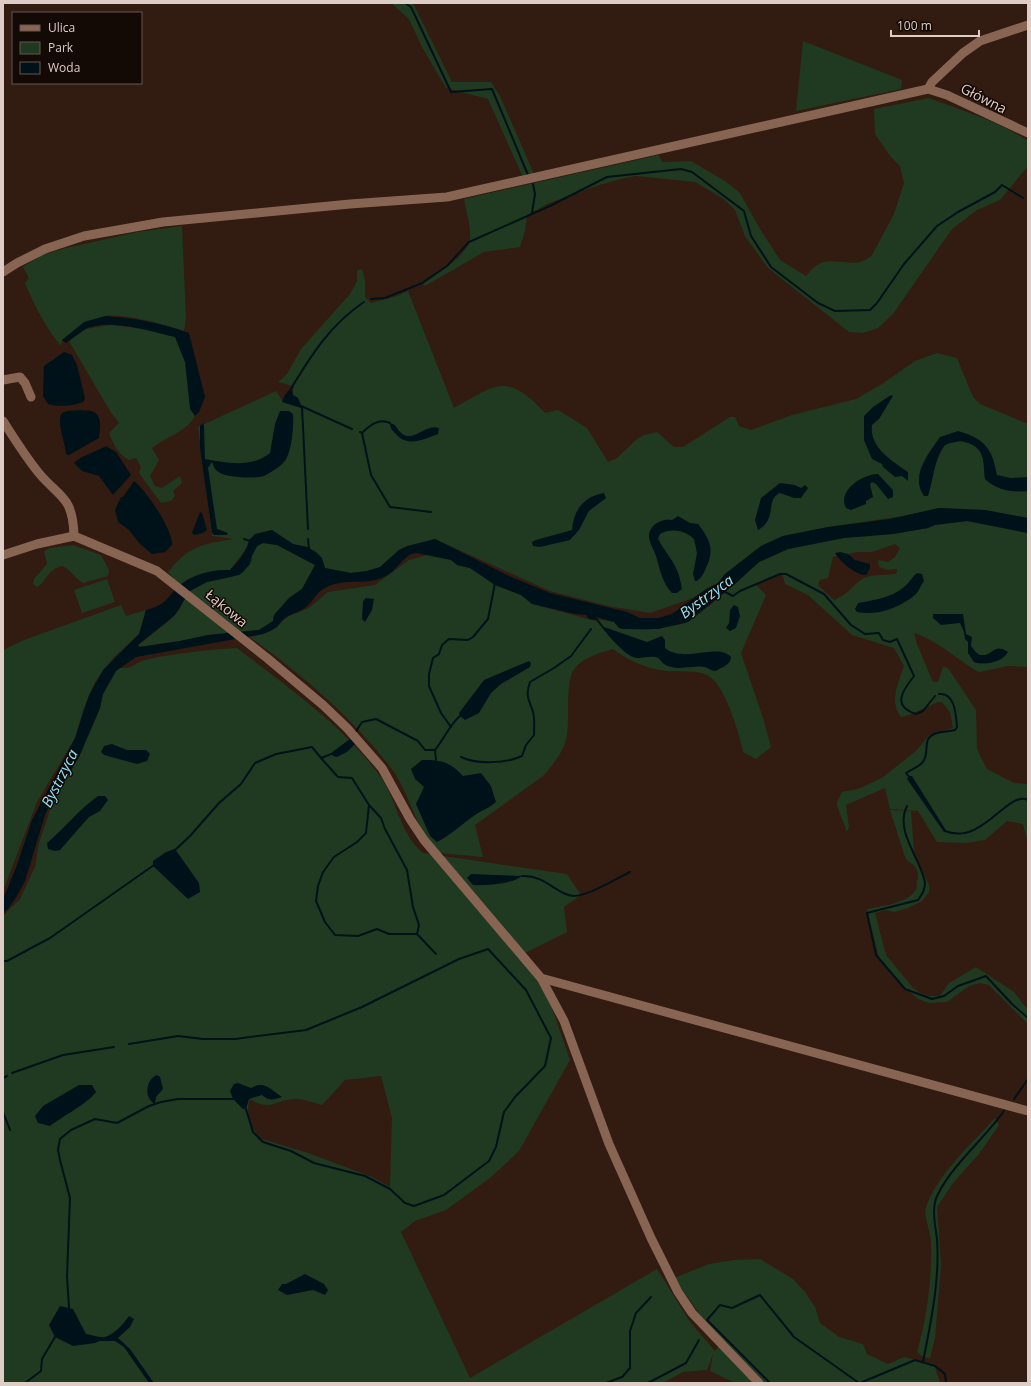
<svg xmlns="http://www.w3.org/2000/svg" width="1031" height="1386" viewBox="0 0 1031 1386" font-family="'Open Sans',sans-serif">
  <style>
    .green { fill: #203a21; fill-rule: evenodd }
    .water { fill: #001219; fill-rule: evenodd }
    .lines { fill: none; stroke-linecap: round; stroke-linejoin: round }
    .stream { stroke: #001219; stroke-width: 2 }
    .minor { stroke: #886553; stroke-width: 9 }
    .labels { text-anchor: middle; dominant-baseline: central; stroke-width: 3; stroke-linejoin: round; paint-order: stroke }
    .street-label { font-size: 14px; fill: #decdc6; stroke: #130905 }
    .water-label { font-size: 15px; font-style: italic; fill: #8fe3fa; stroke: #130905 }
  </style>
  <rect width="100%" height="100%" fill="#321b10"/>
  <g class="green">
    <path d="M391,3H413L452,82H491L500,96L534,174L522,175L488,99L446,88L422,47L409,19Z"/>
    <path d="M803,41L902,80L901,89L796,111Z"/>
    <path d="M929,98C962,111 999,121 1028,141V166L1000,200L977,210L952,229L893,314L878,328L863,333L849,332L768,268L745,236L735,210L722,198L695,182L636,176L624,178L599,185L549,203L527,215L525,231L520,247L484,252L425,286L423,284C437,274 467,256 470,239C471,227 466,211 464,199L659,155L662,162L691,161L725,181L740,193L760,229L780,260L806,276C809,273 813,267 817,265C835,254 855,272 872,255L894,214L904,183L900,166L890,156L875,134L874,109Z"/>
    <path d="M182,226L186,318L184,331C165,325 125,313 105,316C97,318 71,335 62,340L61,346C46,328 34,305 25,283L29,278L23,267L42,255L66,248L138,232Z"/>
    <path d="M362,269L365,280V297L371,303L397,296L408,291L454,408C495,385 507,371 545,413L558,410L587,428L608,462L617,458L637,439L644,435L657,432L674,447H683L730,417H735L739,426L751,430L792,415L856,399L882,384L915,361L937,353L957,358L973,397L980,404L1028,424V518L985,510L939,508L904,516L828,527L783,536L761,546L725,574L718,583L693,598L650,613L608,606L550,591L435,539L399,550L380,567L367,571L351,573L325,568L323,562L307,547L293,544L271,530L248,546L230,570C213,569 194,574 180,585L168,572C189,546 202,544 234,539L212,536L198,427L276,391L283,402L298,398L293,395V386L278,382L287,374L301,349L350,294L357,281V270Z"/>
    <path d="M110,325L149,329L175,337C182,349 187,362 188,376C190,389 187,404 195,416C186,432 166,437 152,448L159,460L150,476L155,486L162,488L180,476L182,483L173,491L175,496L171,501L161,503L139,473L141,467L136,458L129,460C118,454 113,444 109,433L119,423L110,411L69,341L85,329Z"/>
    <path d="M967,521L1028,533V667L1008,666L979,672C957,660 939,641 914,633L917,644L933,682H938L943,667L948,668L976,710L977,749L987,769L1014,783L1028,784V845L1023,824L1007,821L985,840L966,843L937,842L918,811L890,809L885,788L846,805L849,827L847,832L837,806V802L842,792L858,789L882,778L917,750L929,735L953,728L950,712L942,702H938L909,715L901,717C889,702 898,683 904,666L894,648L852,635L808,595L785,584L782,573L756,585L766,595L741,653L764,721L771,747L756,759L743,752C739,733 725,684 707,675C698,670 677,672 667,671C647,669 629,661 613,649C601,653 583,657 575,668C563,683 572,724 565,743C561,755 551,767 543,776L475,825L483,857L439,853C434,845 427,838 423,831C411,811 405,786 391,768C354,719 302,674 251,638H247L263,634L275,628L287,617L309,608L328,592L375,585L409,560L427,555L452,560L457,565L470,568L495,585L521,595L533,604L595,621L597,619L614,622L623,629L647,630L678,625L688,622L709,606L759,562L788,549L844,538L893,534L928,528L935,525ZM895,544L900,548L895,557L888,562L878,560L879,567L888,570L897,569L896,574C886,575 873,574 864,578C853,584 848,595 834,600L818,585L820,580L828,578L833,557L857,552H872Z"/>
    <path d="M263,543L277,545L315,565L302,589L289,598L274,615L273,621L259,630L208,635L180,641L139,647L138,645L169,621L180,609L185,596L190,591L206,582L232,577L252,561C250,552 256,546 263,543Z"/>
    <path d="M73,545L101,555L109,570L108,576L83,583C74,578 71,569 62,566C47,569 45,584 37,587L33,584L34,579L47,564L44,551L50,548Z"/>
    <path d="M107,579L115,602L82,613L74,590Z"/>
    <path d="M121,605L126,616L146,610L139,634L114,657L95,682L83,710L75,738L37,802L3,891V650L24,640Z"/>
    <path d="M237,648C287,687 342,724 380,776C397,800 400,834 423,853L567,874L581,895L564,907L567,932L519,956L537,980L551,1005L570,1060L519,1151L490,1178L446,1210L415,1221L401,1232L470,1378L657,1269L690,1322L715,1351L723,1340L703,1319L674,1278L709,1264L734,1260L760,1259L793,1279L805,1292L815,1307L820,1323L839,1337L863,1344L867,1354L888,1364L904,1357L934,1364L940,1383H735L710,1371L713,1354L707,1370L683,1372L663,1383H3V916L20,899L35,867L39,843L52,804L79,757L100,708L103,694L116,671L119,668C135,669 133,663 145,660C175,653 206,650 237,648ZM381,1076L392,1118L390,1187L372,1177L308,1153L262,1139C250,1130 245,1111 250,1099C271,1112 275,1100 293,1099C302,1098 313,1103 322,1105L345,1080Z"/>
    <path d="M890,810L911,811L914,852L929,885V892L922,901L908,908L894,912L886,910L875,913L886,955L913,988L920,993L928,996H940L949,983L976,967L1014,992L1028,1010V1024L989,985L980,983L969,986L947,1002L929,1003L918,999L905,988L879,958L867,909C881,906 906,904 915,891C918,887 916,886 917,882C917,879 919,875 917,870C915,864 908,863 905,857Z"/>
    <path d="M995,1118L999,1125L979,1154L953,1183L937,1207L941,1264L935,1338L930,1358L923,1357L917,1352C927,1317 932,1279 931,1243C931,1233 923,1214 926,1207C939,1172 971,1145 995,1118Z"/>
  </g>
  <g class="water">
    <path d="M105,316C134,318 162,323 189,333L205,397L199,412L195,416L190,409L185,362L175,337C152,332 106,317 84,330C78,334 72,339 66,343L62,340L84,322Z"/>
    <path d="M64,352L72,355L77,365L85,398L83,402C74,406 57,407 48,404L43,396L44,366Z"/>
    <path d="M292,386L294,387L292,390L293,395L298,398L302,407L301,408L282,402L285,395Z"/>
    <path d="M891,395L893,396L879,419L872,425C869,447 892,461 908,472V481L902,476L895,477L883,467L882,464L872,459L864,440V416L873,407Z"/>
    <path d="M80,410C84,411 87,410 91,411C103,414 100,429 99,438L69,455L66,454C66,444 54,416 64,412C68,410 76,411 80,410Z"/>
    <path d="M280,411H289L293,414C294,425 292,453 284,462C280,467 270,473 264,476C254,479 222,478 216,470C214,468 213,464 212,462L208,468L217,529L228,533L227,535H214L212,533L200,448V426L203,423L204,426L205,459C226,463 252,468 270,453L275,424Z"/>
    <path d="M390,423L395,425C410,451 423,422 439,428L438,434C424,439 407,448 396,434C393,431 390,429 390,423Z"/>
    <path d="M958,431C985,439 992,448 997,475L1011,478L1028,477V491C1013,493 996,490 985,479C983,464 986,449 968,443C964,442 961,440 956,442C951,443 946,443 943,448C934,461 933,481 928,496H924C910,476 928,454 940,437Z"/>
    <path d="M106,446L116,452L131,475L113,495L99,476L82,471L74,463C79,457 97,451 106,446Z"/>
    <path d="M878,474L893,490V497L888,499L876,484L872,482L870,484L873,497L866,501V504L851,510L846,508C837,491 862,474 878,474Z"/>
    <path d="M134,481C146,490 173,530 172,545L165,552L152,554L140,544L129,530L118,522L115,510L121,497H123Z"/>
    <path d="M780,483L795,485L801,488L805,485L808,488L801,498H794L780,493C765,499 778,519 758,530L755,520L761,498Z"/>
    <path d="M604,493L606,498L589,511L579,530L570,540L540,547L533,546L532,542L536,540L572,530C573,511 584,496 604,493Z"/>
    <path d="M939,508L985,510L1028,518V533L967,521L935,525L928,528L893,534L844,538L788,549L759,562L735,584L688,622L658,629H623L619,628L614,622L596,617L604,627L647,642L662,636L665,640V648C684,664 718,642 731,657C731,665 722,667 716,671C711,671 709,668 704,667C692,665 676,672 664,664C662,663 660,659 658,658C653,655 642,658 636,658C624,656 604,630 596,620L589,619L586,615L575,614L532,604L521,595L495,585L470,568L457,565L451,560L417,553C404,553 398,570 386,576C368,586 347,578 329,586C317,590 314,601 305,608C299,612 294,613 288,616C284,618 280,623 277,627C273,630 268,632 263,634L136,657L116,671L103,694L100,708L79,757L51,802L45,815L25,881L17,896L8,909L3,913V899L17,865L32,820L75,738L89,695L103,670L139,634L146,610C168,604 165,599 180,585C193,574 213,569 230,570C238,562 247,551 249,540L255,534L272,530L293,544L307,547L316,552L322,558L325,568L351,573L367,571L380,567L399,550L407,546L435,539L509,576L550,593L627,612L640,618H658L672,614L706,589L718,583L725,574L761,546L783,536L828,527L890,519ZM263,543L277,545L315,565L302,589L289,598L274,615L273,621L259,630L208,635L180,641L139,647L138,645L175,615L190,591L207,582L239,575L243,572L250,564L251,558L257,546Z"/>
    <path d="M200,512L202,513L207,530L203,533L194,535L192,533Z"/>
    <path d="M678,516L690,523L698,524C710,539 715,550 706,568C704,573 702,577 697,581H695L693,574L697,553L694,539C684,530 672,528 660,534L658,539C670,560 678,564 682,589L677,593H672C662,583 660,569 656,556C654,550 650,544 649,538C648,525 662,518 672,520Z"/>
    <path d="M840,552L848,554L855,560L870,564V568L866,575C856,575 840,562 835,553Z"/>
    <path d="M917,573L922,574L924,581C921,585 919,591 916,594C900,608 878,616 857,612L855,609L858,603C874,600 891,598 904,587C909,583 912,577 917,573Z"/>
    <path d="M366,598L374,599L372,610L365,622L362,619L363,601Z"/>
    <path d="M734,605L738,607L740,616L736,628L730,631L726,628L729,623L730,610Z"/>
    <path d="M933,614H963L966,634L972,637L971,646C974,649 977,655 981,655C993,656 994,642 1008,652C1003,662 985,666 974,662L968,653V642L965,639L964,632L960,623L941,625L933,618Z"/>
    <path d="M529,661L531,663L530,667L501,684L491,693L479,713L465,720L460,716L459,713L484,680Z"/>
    <path d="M350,739L355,744L347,752L337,757L333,756L331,753Z"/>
    <path d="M112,744L127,750H146L150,754L147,761L137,764L104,755L101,752L104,746Z"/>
    <path d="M422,760C441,760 449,761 463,776L481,773L491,786L496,802C490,808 482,810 475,815C462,824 451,835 437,842L430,836L416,804L424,787L415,779L411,769Z"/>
    <path d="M909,776H912L947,832H944L907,779Z"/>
    <path d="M98,796H105L108,800L100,811L89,817L60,850L55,851L48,849L47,843C65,828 78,810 98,796Z"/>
    <path d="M175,849L199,883L200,892L188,899L153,866V861L166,852Z"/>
    <path d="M471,874L522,876C513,884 485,886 473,885L467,878Z"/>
    <path d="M157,1075L160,1077L163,1089L156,1097L155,1104C144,1098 145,1080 157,1075Z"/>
    <path d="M238,1083L251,1088C265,1080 271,1090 282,1097C273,1100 269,1101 262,1095L249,1099L246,1109H243L233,1099L230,1091L234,1084Z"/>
    <path d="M79,1085H92L96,1092C87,1104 63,1116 50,1126L38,1123L35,1116L43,1106Z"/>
    <path d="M305,1274L324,1284L328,1290L325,1295L313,1290L287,1295L278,1290L282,1284H286Z"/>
    <path d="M60,1306L73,1309L86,1334C92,1335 100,1338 105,1337C114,1335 124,1323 129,1316L134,1319L130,1327L118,1338L130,1349L154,1383H149L124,1347L115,1341H100L95,1343L73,1346L55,1337L49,1325Z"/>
  </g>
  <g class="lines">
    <g class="stream">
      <path d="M405,3L411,7L451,92L492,89L528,175"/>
      <path d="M532,213L535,194L533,184"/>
      <path d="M371,299L385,298L422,283L447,266L469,242L550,206L607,177L681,169L692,172L744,211L751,236L771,267L818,303L835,311L870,310L877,303L904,264L937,226L958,212L995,192L1002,185L1023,198"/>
      <path d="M292,387C312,354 331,324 364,302"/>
      <path d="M301,406L352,429"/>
      <path d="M302,407L308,529"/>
      <path d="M360,432L362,433L371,475L390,507L431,512"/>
      <path d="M362,433C370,425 379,418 390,423"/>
      <path d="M244,539L250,541"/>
      <path d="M308,539L309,550"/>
      <path d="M725,592L733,596L740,591L780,574H786L824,594L851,625L865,634L879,633L883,640L890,642L897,639L914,676C903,690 891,706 916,714L923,711L935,696"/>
      <path d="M451,727L441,713L429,686V674L433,658L439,654L442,645L449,639L468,640L473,637L488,619L495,583"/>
      <path d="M355,733L362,722L376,719L418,741L425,750H435L436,760"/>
      <path d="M435,750C444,739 450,724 460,716"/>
      <path d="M461,757C477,765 507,763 522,756L526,745L534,735C534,728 535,719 533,712C529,699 525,697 530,682L554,668L571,656L591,629"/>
      <path d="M321,758L338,777L352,778L369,805L366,833L357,842L334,857L323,872L318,886L316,901L325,922L335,935L358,936L377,929L389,934H417L436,954"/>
      <path d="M910,778L906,773C911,770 918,767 922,763C931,754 921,740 934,734C941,731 948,732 955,730L957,727C956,715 955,692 939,694"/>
      <path d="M369,805L381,818L385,829L407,870L413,907L419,925L417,934"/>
      <path d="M907,806C894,832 922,860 925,883C925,890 922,895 918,900L867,913L876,955L905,989L932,999L944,996L958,986L986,976L1012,1004L1028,1018"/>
      <path d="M945,831C983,846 1007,790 1028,800"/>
      <path d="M174,851L190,836L219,803L241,784L255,763L276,754L312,747L321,758L334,753"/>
      <path d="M522,876C546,875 557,895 573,896C588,896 616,879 630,872"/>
      <path d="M3,961H7L50,938L154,865"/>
      <path d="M129,1044L178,1036L203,1039H235L306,1030L362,1007L459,959L488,949L526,990L551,1038L545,1066L515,1097L504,1112L496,1147L489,1161L444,1195L414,1206L405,1203L390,1189L365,1176L314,1163L291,1151L263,1142L253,1132L246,1109"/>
      <path d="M12,1073L63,1055L114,1047"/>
      <path d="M3,1078L7,1076"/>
      <path d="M1014,1099L1028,1079"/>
      <path d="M3,1112L10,1130"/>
      <path d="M69,1308L67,1276L70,1198L60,1160L58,1150L60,1139L71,1130L95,1119L117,1123L149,1106L161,1102L178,1099H233"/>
      <path d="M923,1362C931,1321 940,1280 937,1239C935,1224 931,1207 938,1194C954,1163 984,1139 1004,1111"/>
      <path d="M25,1383L41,1371L42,1359L55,1337"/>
      <path d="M606,1383L622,1377L630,1368V1331L636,1313L651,1297"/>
      <path d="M648,1383L686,1363L699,1340"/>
      <path d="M770,1383L707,1320L720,1305L732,1308L760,1295L794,1337L859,1383"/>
      <path d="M860,1383L915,1360L935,1366L945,1374L946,1383"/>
    </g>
    <g class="minor">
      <path d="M928,89L932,82L963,53L980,41L1028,25"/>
      <path d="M3,272L17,263L45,249L84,236L163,222L350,204L447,197L928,89L947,95L1028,133"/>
      <path d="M3,380L20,377L25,383L31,397"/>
      <path d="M3,421C14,438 25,456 38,472C59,498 73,495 74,536"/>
      <path d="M3,555L37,544L74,536L157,571L267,658L323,705L347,728L382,768L410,819L424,840L541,978L564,1021L609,1144L651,1238L678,1292L692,1313L759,1383"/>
      <path d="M541,978L1028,1111"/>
    </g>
  </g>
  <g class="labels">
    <g class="street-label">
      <text transform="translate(984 98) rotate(27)">Główna</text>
      <text transform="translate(227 608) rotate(40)">Łąkowa</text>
    </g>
    <g class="water-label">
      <text transform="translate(706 596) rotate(-36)">Bystrzyca</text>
      <text transform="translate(59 778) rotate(-63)">Bystrzyca</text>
    </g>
  </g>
  <rect width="1031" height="1386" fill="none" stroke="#decdc6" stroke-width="8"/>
  <rect x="12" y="12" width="130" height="72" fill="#130905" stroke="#645752"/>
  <rect x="20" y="25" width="20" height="6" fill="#886553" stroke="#645752"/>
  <text x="48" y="32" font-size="12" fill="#decdc6">Ulica</text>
  <rect x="20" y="42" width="20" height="12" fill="#203a21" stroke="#645752"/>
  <text x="48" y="52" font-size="12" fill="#decdc6">Park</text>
  <rect x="20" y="62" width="20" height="12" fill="#001219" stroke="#645752"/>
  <text x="48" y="72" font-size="12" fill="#decdc6">Woda</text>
  <path d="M891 30v6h88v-6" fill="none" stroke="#decdc6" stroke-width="2"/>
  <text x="897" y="30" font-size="12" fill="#decdc6" stroke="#130905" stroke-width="3" paint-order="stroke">100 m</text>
</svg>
